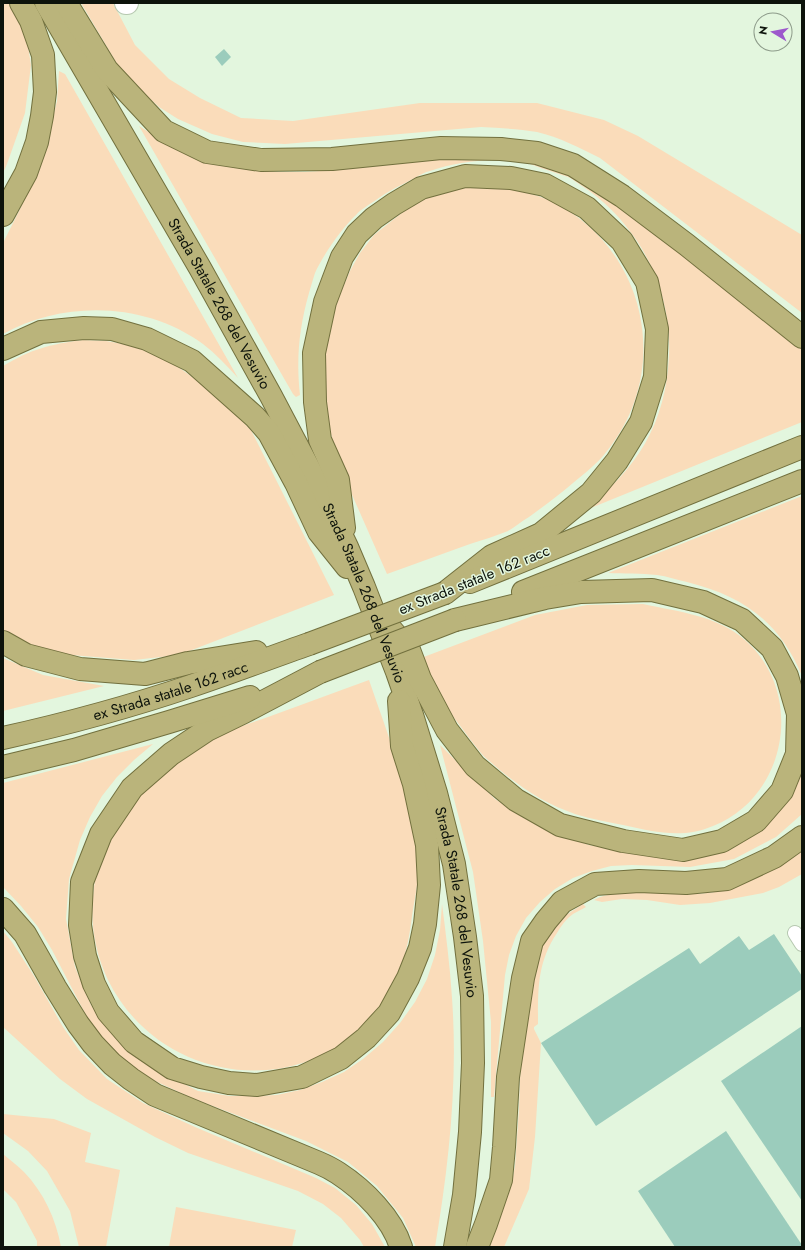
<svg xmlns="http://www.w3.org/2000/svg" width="805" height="1250" viewBox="0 0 805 1250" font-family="Jost,sans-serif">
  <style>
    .grass { fill: #fadcba }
    .building { fill: #9bccbc }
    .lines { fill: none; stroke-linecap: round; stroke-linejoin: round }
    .service-casing { stroke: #b6c8b0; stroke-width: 16 }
    .minor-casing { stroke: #b6c8b0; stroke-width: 24 }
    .trunk-casing { stroke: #72703e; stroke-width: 24 }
    .service { stroke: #fff; stroke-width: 14 }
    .minor { stroke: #fff; stroke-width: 22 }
    .trunk { stroke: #bab47b; stroke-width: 22 }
    .trunk-bridge-casing { stroke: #72703e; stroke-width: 24; stroke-linecap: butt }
    .trunk-bridge { stroke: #bab47b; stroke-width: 22 }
    .labels { text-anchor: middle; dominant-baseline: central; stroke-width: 3; stroke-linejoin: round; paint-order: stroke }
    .street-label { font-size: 15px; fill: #0d130b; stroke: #e3f6de }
  </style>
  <rect width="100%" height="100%" fill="#e3f6de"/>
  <g class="grass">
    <path d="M3,3H11L25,27L31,65L25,113L7,164L3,173Z"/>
    <path d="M81,3H113L135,45L169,79L200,98L241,118L293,121L420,103H537L604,120L638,136L802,235V313L600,158C580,148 559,137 537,132C518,129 500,128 481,127L285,144L243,142L212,134L178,119L159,107L138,88L117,64Z"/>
    <path d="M59,71L65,74L238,378C227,366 216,354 203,344C145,302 65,300 3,334V243L20,209L42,160L57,101Z"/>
    <path d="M139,126L164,142L219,163L249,169L277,172H305L333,170L426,157L534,159L592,184L802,344V422L581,512C636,471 666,425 669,355C671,316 659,274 637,241C622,219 604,200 582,186C577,183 573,179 568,177C560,174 552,172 544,169C537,167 528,162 520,162C490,158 459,161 430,171C425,172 420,175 415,178C401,185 388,191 376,200C369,205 361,209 356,215C342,228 323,255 315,273C313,279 311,286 309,293C299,328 296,359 300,395L296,397L293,394Z"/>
    <path d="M482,186C505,188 527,191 549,200C645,245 674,368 607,451C598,463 585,473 573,483C559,495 544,506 529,517C522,521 515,527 508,531C496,536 482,540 470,544C442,554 415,564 387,574L338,463L328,422L324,371L326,337L336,303L350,271L360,253L374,235L413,204L437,193L459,188Z"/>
    <path d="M83,340L106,341L129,345L150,352L171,362L215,393L251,430L334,595L179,655L134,660L83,656L60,654L38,648L16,639L3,630V366C31,349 51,344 83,340Z"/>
    <path d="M802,496V676C780,622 743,596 687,582C677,580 667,576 657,575C641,573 624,574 608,573Z"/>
    <path d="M643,604C679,612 716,615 745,640C805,693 788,796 713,826C682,839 655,832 623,825C608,822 591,819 575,814C545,804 518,786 494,765C490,761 485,758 481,753C475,746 469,738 464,731C460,725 455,720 451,714C440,696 431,676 421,658L535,615L587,605Z"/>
    <path d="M3,658L43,675L104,686L3,711Z"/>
    <path d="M369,680C390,741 416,806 418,871C418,886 414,902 412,916C408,948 402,974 384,1001C315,1104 162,1089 108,980C96,955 90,925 93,897C94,884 96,871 101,859C103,853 106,848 108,843C113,835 116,826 121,818C132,800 156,778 173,766C182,759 192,753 201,747C207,743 214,738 220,735C235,727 252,723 268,717C302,705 335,692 369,680Z"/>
    <path d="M153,744L134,760L117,777L102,796L90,817L80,840L69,879L66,919L75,967L91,1005L111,1032L151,1067L198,1091L230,1096H254L277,1095L300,1090L322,1082L344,1072L363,1059L383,1042L400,1023L415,1002L427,979L435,955L440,930L442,904C446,935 450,966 452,998C458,1081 449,1165 435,1247H416L403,1218L377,1186L348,1162L306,1141L194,1099L140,1074L117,1054L91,1025L52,950L38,927L21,906L3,887V783Z"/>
    <path d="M440,745L495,799L537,825L589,845L659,856L706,852L802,764V814L776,837L734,859L690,867L632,865L611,866L592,871L573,878L555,889L540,902L526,918L516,936L509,955L505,975L494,1097H491V1022L483,941L473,872Z"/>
    <path d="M802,851V874L779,887L763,893L710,903L680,905L647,900L622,899L602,902L594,900C617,887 669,894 696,894C733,893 773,872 802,851Z"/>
    <path d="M583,904L586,907C582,909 577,912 573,914C566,919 561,926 557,933C537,963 538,989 538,1024L534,1027V1029L541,1043L535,1137L529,1189L504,1247H487L512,1182L515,1166L519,1109L522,1020L532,956L557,921Z"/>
    <path d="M3,931L12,942L34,976L63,1027L79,1050L107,1079L143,1103L195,1127L316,1178L335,1188L356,1205L372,1224L385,1247H364L360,1240L341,1218L323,1204L298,1191L188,1153L155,1137L87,1099L60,1079L3,1027Z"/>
    <path d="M3,1114L54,1119L91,1133L85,1162L120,1170L106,1247H79L70,1211L47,1171L28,1151L3,1133Z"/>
    <path d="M3,1154C10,1160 18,1166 24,1172C44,1193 56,1219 61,1247H37V1241L16,1202L3,1189Z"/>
    <path d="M176,1207L296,1230L292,1247H169Z"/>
  </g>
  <g class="building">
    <path d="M224,49L231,57L222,66L215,57Z"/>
    <path d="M774,934L802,976V989L596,1126L541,1043L689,948L700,964L739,936L749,950Z"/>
    <path d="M802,1026V1201L721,1081Z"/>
    <path d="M726,1131L802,1245V1247H675L638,1191Z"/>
  </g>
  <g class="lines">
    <g class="service-casing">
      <path id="service" d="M795,933L802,944"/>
    </g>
    <g class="minor-casing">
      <path id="minor" d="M126,3H127"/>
    </g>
    <g class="trunk-casing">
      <g id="trunk">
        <path id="s1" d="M46,3L200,268L271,396L311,472L347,547L364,587L397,672L412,715L436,793L454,864L465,937L472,996L473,1063L470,1132L464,1195L455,1247"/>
        <path d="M66,3L107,70L164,131L207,152L261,160L332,159L441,148L501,149L537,153L573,165L622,196L687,245L802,337"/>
        <path d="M3,215L26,173L37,142L42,116L45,92L43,55L31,21L21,3"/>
        <path d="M3,349L41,332L84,328L112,329L147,339L192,361L255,417L269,433L296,483L319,532L347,567"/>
        <path d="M344,528L338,480L320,440L315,402L314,353L325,302L342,257L357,234L374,218L394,204L421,188L465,176L511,178L545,185L587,208L622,241L647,282L657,329L655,377L641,422L617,461L591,493L541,534L492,556L445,593"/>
        <path d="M470,582L802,447"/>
        <path d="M523,592L802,481"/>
        <path d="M389,627L409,650L420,679L447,730L475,766L516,800L560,825L623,841L683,850L722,841L756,821L782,791L797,754L798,714L787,676L772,648L742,620L703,602L652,590L581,592L545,598L455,620"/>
        <path d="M3,642L26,655L80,669L145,674L188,663L256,652"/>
        <path d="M320,672L244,712L207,730L171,754L132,788L101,834L82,882L80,925L85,956L94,984L108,1012L134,1042L172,1068L201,1077L229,1083L257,1085L302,1077L341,1058L366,1038L389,1013L408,978L420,948L425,924L429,885L427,845L414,784L402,746L399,701"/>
        <path id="s2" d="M3,738C66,724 129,707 191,686C230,673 269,658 309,644"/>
        <path d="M3,767L74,750L169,722L250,697"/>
        <path d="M3,909L25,934L55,987L78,1024L93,1044L112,1064L131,1079L155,1095L319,1163C326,1166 332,1169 338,1173C364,1190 392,1218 401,1247"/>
        <path d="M477,1247L486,1224L501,1180L504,1147L508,1077L523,978L532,941L546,921L562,902L595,884L639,881L686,883L727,879L774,857L802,837"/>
      </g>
    </g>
    <use href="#service" class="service"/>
    <use href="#minor" class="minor"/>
    <use href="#trunk" class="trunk"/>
    <g class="trunk-bridge-casing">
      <g id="trunk-bridge">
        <path d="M309,644L445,593"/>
        <path d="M320,672L455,620"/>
      </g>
    </g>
    <use href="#trunk-bridge" class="trunk-bridge"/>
  </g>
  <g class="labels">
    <g class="street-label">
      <text stroke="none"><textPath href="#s1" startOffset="347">Strada Statale 268 del Vesuvio</textPath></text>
      <text transform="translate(474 580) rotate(-22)">ex Strada statale 162 racc</text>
      <text stroke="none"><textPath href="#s1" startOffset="671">Strada Statale 268 del Vesuvio</textPath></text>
      <text stroke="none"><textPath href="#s2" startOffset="174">ex Strada statale 162 racc</textPath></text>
      <text stroke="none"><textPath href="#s1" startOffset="995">Strada Statale 268 del Vesuvio</textPath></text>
    </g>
  </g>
  <rect width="805" height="1250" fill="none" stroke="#0d130b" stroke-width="8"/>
  <g transform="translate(773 32) rotate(280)"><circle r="19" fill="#e3f6de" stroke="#8d9b8a"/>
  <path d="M0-3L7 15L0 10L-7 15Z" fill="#9d58cc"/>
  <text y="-6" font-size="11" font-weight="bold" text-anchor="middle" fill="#0d130b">N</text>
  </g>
</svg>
